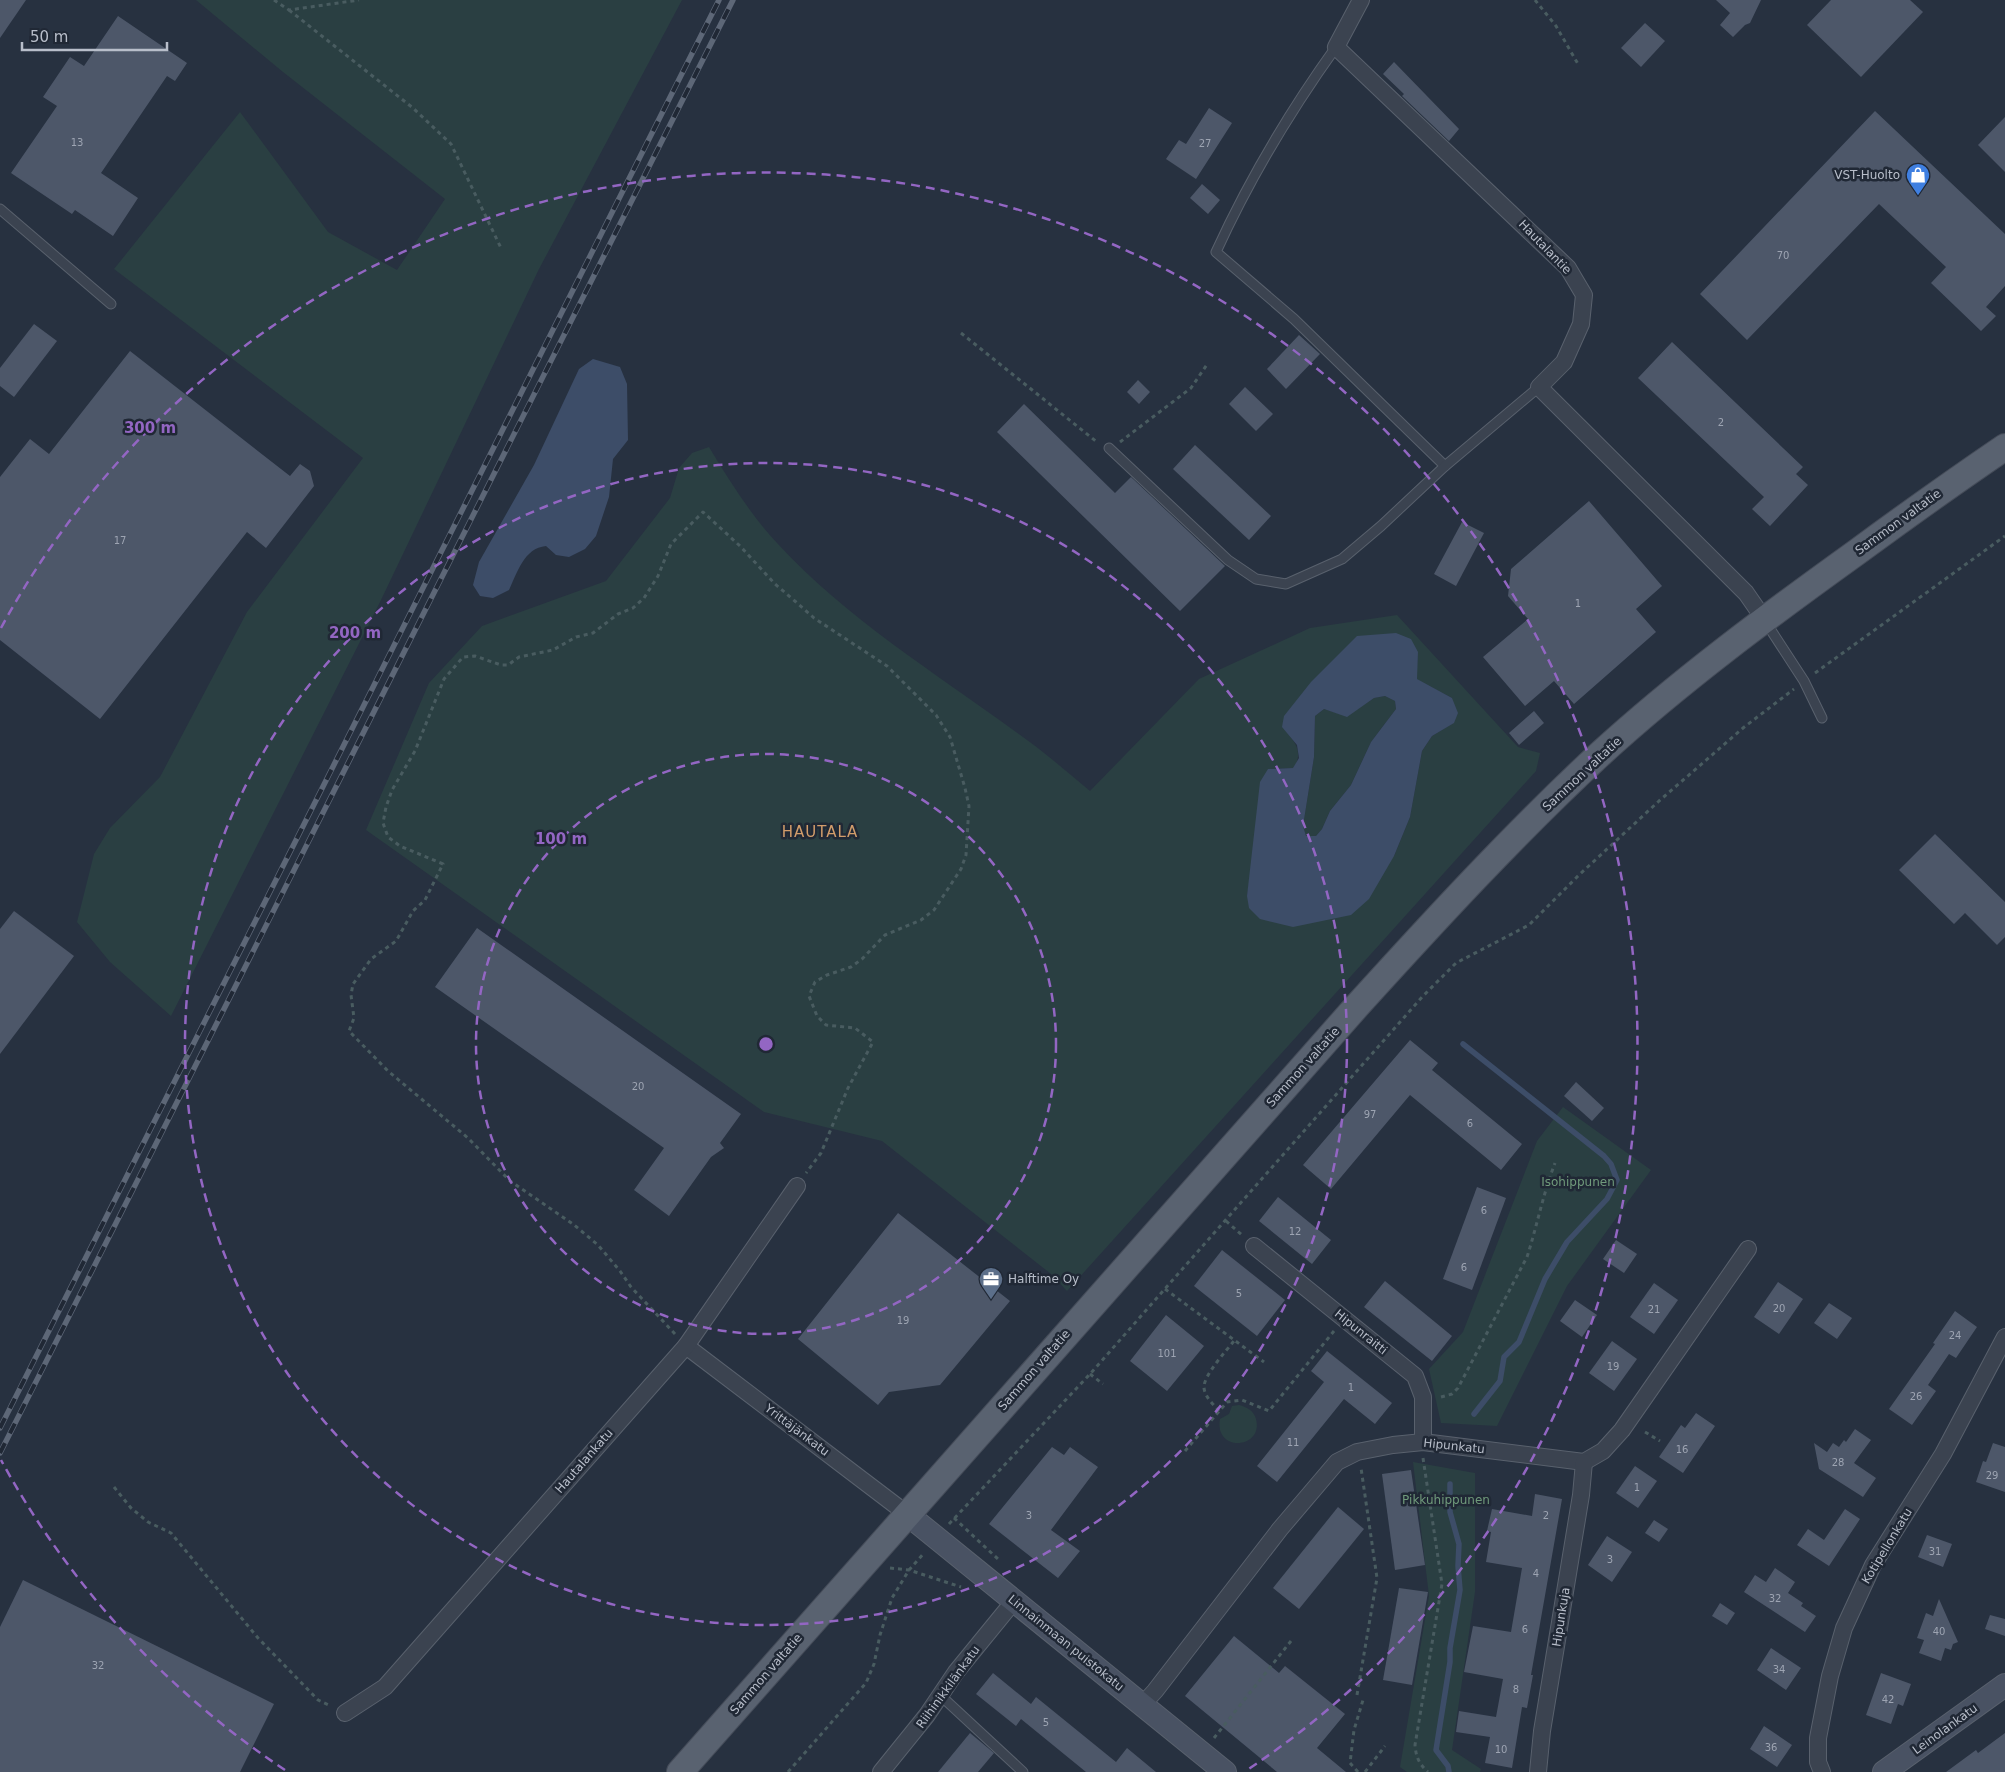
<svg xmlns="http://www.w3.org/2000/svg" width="2005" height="1772" viewBox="0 0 2005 1772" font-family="'DejaVu Sans',sans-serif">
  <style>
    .green { fill: #2a3f42; fill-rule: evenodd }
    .water { fill: #3d4d68; fill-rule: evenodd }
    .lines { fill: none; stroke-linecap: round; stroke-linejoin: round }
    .stream { stroke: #3d4d68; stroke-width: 5.5 }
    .building { fill: #4d5769 }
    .lane-casing { stroke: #59616d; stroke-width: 11 }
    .street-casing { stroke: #59616d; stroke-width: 18 }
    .secondary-casing { stroke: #59616d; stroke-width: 24 }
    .primary-casing { stroke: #454c59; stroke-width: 28 }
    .path { stroke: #495c60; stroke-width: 3; stroke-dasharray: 4 4; stroke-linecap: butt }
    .lane { stroke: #3b4350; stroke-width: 9 }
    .street { stroke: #3b4350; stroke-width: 16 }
    .secondary { stroke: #495263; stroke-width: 22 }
    .primary { stroke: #596270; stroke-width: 26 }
    .rail-casing { stroke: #5d6777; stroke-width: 5.5 }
    .rail { stroke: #202835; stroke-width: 4; stroke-dasharray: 11; stroke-linecap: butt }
    .ring { fill: none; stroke: #9366c3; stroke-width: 2.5; stroke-dasharray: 9 6 }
    .labels { text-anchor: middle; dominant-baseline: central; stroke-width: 5; stroke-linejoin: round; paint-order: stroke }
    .number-label { font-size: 10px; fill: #9da4b2 }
    .poi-label { font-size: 12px; fill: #b8beca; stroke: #202835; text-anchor: end }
    .street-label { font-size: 12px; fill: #b8beca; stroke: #202835 }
    .park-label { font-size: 12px; fill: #709a7b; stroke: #202835 }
    .quarter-label { font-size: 15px; letter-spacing: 1px; fill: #d29d6b; stroke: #202835 }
    .centre { fill: #9366c3; stroke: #202835; stroke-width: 2.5 }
    .ring-label { font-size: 15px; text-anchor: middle; font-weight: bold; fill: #9366c3; stroke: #202835; stroke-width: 5; stroke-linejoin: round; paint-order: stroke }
  </style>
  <rect width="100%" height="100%" fill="#273140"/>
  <g class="green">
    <path d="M196,0H682L539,269L381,600L171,1016L110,962L77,922L94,854L110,828L160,777L247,612L363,458L114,269L240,112L328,232L397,270L445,199L283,72Z"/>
    <path d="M709,447C729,480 750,514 777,543C846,618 934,672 1016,732C1042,750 1066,771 1090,791L1199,679L1310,628L1397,615L1518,747L1540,753L1536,771L1067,1291L1051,1274L882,1141L764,1112L366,830L429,683L482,626L606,581L670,498L679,468L692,453ZM1418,652L1416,679L1452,698L1453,723L1432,736L1422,751L1410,817L1394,856L1247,896L1268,769L1294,768C1304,750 1294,742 1283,727Z"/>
    <path d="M1385,696L1395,701L1396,709L1371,742L1351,785L1330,811L1322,829L1316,836L1306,837L1303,826L1314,757L1315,716L1324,709L1347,716L1374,698Z"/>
    <path d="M1563,1107L1651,1170L1567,1286L1497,1426L1441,1423L1429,1369L1463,1332L1537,1141Z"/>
    <path d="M1239,1405C1247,1407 1254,1411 1256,1419C1264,1449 1214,1453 1220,1419L1229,1414L1232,1406Z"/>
    <path d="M1413,1462L1475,1473V1592L1452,1750L1481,1769L1480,1772H1407L1400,1767L1429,1596Z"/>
  </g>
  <g class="water">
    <path d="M593,359L620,367L627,384L628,440L613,459L609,497L596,536L585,549L569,557L556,555L546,546C524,548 517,573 509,590L493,598L480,596L473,585L479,562L534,465L579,369Z"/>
    <path d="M1396,633L1411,639L1418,652L1417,679L1452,698L1458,713L1454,723L1432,736L1422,751L1410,817L1394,856L1369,899L1351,915L1293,927L1260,919L1249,908L1247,896L1260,782L1268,769L1293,768L1299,758L1297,745L1282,727L1284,716L1311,682L1357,636ZM1385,696L1395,701L1396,709L1371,742L1351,785L1330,811L1322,829L1316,836H1306L1303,826L1314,757L1315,716L1324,709L1347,717L1374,698Z"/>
  </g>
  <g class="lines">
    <g class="stream">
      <path d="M1463,1044L1604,1156L1611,1164L1617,1180L1607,1199L1567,1242L1545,1279L1519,1342L1504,1357L1500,1381L1474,1414"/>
      <path d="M1449,1772L1448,1766L1436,1750L1450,1662V1648L1460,1590L1458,1566L1459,1544L1450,1512V1484"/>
    </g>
  </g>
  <g class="building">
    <path d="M0,0H26L0,38Z"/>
    <path d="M1716,0H1761L1750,23L1745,25L1733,37L1720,25L1730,13Z"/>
    <path d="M1831,0H1910L1923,12L1861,77L1807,25Z"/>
    <path d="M118,16L187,63L175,81L167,76L101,173L138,198L113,236L75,210L72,214L11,173L57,106L43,97L70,57L84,66Z"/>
    <path d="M1645,23L1665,41L1641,67L1621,48Z"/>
    <path d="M1394,62L1459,129L1449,141L1402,96L1404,94L1383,74Z"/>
    <path d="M1209,108L1232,123L1196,179L1166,159L1179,140L1186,144Z"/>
    <path d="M1875,111L2005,234V286L1986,307L1996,316L1981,331L1931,283L1946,267L1879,204L1747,340L1700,294Z"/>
    <path d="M2005,117V172L1978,145Z"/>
    <path d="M1202,184L1220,200L1208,214L1190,198Z"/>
    <path d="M34,324L57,341L14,397L0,386V368Z"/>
    <path d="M1299,335L1320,354L1286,389L1267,369Z"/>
    <path d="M1672,342L1803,467L1796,474L1808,485L1770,526L1752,509L1764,497L1638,378Z"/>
    <path d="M130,351L290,476L300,464L310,471L314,486L266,548L247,532L100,719L0,640V477L30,439L49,454Z"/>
    <path d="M1138,380L1150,392L1139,404L1127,392Z"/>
    <path d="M1245,387L1273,414L1256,431L1229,404Z"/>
    <path d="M1024,404L1115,493L1131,477L1225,566L1180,611L997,432Z"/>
    <path d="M1195,445L1271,516L1249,540L1173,469Z"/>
    <path d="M1589,501L1662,586L1636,609L1656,632L1574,704L1554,681L1525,706L1483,657L1528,619L1508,596L1511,569Z"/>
    <path d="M1462,522L1484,533L1456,586L1434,574Z"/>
    <path d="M1534,711L1544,723L1519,745L1509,733Z"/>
    <path d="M1935,834L2005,902V937L1997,945L1965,913L1954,924L1899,870Z"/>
    <path d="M14,911L74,956L0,1054V929Z"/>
    <path d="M477,928L741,1114L720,1143L724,1148L711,1157L669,1216L634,1190L664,1148L435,987Z"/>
    <path d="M1410,1040L1438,1063L1432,1070L1522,1144L1501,1170L1410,1095L1331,1189L1303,1165Z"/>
    <path d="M1576,1082L1604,1108L1592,1121L1564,1096Z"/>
    <path d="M1477,1187L1506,1198L1472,1290L1443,1279Z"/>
    <path d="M1278,1197L1331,1240L1312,1264L1259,1221Z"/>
    <path d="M898,1213L1010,1301L940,1385L889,1392L878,1405L798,1339Z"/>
    <path d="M1616,1240L1637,1254L1624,1273L1603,1259Z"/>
    <path d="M1222,1250L1285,1300L1257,1336L1194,1286Z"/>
    <path d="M1385,1281L1452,1336L1432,1361L1364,1307Z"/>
    <path d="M1778,1282L1803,1299L1779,1334L1754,1317Z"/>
    <path d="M1654,1283L1678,1300L1654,1334L1630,1317Z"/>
    <path d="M1575,1300L1597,1315L1582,1337L1560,1321Z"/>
    <path d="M1829,1303L1852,1318L1837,1339L1814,1323Z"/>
    <path d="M1955,1311L1977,1327L1956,1358L1949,1354L1928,1385L1936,1391L1912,1425L1889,1409L1935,1344L1933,1343Z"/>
    <path d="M1166,1315L1204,1346L1167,1391L1130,1361Z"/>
    <path d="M1612,1341L1637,1359L1614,1391L1589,1373Z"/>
    <path d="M1327,1351L1392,1403L1375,1424L1344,1399L1277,1482L1257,1466L1324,1382L1311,1371Z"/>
    <path d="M1696,1413L1715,1426L1683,1473L1659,1457L1681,1425L1685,1428Z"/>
    <path d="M1855,1429L1871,1440L1854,1463L1876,1478L1863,1497L1819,1469L1814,1443L1827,1452L1833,1443L1839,1447L1844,1440L1846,1442Z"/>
    <path d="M1993,1443L2005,1447V1492L1976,1482L1983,1461L1986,1462Z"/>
    <path d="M1052,1447L1064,1455L1070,1447L1098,1467L1051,1530L1080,1551L1058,1578L989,1524Z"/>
    <path d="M1635,1466L1657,1481L1638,1508L1616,1493Z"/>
    <path d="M1411,1470L1425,1565L1395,1570L1382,1474Z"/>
    <path d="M1535,1494L1562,1499L1531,1675H1533L1527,1708L1522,1707L1512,1768L1485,1763L1490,1737L1456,1732L1459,1711L1496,1717L1503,1679L1464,1672L1473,1626L1511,1632L1522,1568L1486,1562L1491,1532L1487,1531L1492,1509L1532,1516Z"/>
    <path d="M1338,1507L1364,1529L1299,1609L1273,1588Z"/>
    <path d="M1845,1509L1860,1519L1829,1566L1797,1545L1808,1529L1824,1540Z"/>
    <path d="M1654,1520L1668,1529L1659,1542L1645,1533Z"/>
    <path d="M1927,1535L1952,1544L1943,1567L1918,1557Z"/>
    <path d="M1607,1536L1632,1552L1612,1582L1588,1565Z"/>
    <path d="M1775,1568L1795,1582L1788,1593L1803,1603L1801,1606L1816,1616L1805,1632L1744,1592L1755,1575L1766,1582Z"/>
    <path d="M23,1580L274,1704L240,1772H0V1627Z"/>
    <path d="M1399,1588L1428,1592L1412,1685L1383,1680Z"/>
    <path d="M1939,1599L1958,1642L1953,1644L1951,1650L1945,1648L1941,1661L1919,1653L1924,1640L1917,1638L1926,1613L1933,1616Z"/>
    <path d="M1720,1603L1735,1613L1727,1625L1712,1616Z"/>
    <path d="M1990,1615L2005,1619V1636L1985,1629Z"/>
    <path d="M1234,1636L1279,1673L1285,1666L1345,1714L1317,1748L1346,1772H1277L1185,1696Z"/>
    <path d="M1771,1648L1801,1668L1786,1690L1757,1670Z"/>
    <path d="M993,1673L1031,1704L1036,1697L1116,1762L1127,1748L1156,1772H1086L1021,1719L1016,1726L976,1694Z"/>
    <path d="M1881,1673L1911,1684L1903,1706L1898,1704L1891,1724L1866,1715Z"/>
    <path d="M1764,1726L1792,1745L1777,1767L1750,1749Z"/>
    <path d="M970,1733L994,1753L978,1772H938Z"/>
    <path d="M2005,1733V1772H1946L1976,1750L1978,1753Z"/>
  </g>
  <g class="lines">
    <g class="lane-casing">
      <g id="lane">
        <path d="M1336,47C1290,111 1249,180 1216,252L1294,319L1445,466"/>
        <path d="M0,209L111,304"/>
        <path d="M1109,448L1228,560L1256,579L1286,584L1342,559L1381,526L1445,466L1539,387"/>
        <path d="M1765,621L1804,681L1822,718"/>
        <path d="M940,1695L1023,1772"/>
      </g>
    </g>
    <g class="street-casing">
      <g id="street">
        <path d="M1361,0L1336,47L1568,268L1584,295L1581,324L1564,362L1539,387L1746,593L1764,619"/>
        <path d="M1254,1246L1415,1376L1423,1397V1442"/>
        <path d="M686,1346L907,1514"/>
        <path d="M1143,1704L1155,1691L1280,1529L1337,1462L1357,1452L1393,1445L1423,1442L1584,1462L1603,1451L1622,1430L1748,1249"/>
        <path d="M345,1713L385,1687L686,1346L797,1186"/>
        <path d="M881,1772L927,1715L956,1672L1014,1601"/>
        <path d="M1538,1772L1542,1731L1581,1495L1584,1462"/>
        <path d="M1822,1772L1818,1762V1738L1830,1676L1844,1628L1873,1565L1943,1454L2005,1337"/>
      </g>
    </g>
    <g class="secondary-casing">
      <g id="secondary">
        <path d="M907,1514L1225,1772"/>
        <path d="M1884,1772L2005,1685"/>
      </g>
    </g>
    <g class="primary-casing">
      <path id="primary" d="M680,1772L1356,1007C1434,921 1514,834 1599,755C1680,681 1768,616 1857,552C1906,516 1955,481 2005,447"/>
    </g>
    <g class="path">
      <path d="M274,0L289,10L359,0"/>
      <path d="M1535,0L1556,26L1578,64"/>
      <path d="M289,10L413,108L451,144L501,248"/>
      <path d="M961,333L1097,442"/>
      <path d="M1120,442L1191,388L1208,363"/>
      <path d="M1815,673L2005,536"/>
      <path d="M1226,1221L1243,1236"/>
      <path d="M1165,1289L1264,1362"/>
      <path d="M675,1334L631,1287L620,1271L598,1245L573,1224L510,1181L468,1138L388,1071L349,1031L354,1018L351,995L353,984L371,959L396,941L413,911L425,900L443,864L400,846L388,837L383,823L386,807L392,790L415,751L444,679L463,657L475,656L501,665H508L519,657L553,650L576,637L593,633L618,614L633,608L644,598L658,576L671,544L703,512L740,546L775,584L796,602L814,618L887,666L936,715L950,737L965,788L969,806L966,855L961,869L934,910L921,920L885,935L862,959L851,967L827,975L815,982L809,996L817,1016L826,1025L855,1028L873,1042L848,1088L821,1153L806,1173"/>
      <path d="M1090,1374L1103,1384"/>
      <path d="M1441,1397L1452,1394L1458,1388L1527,1257C1537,1226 1543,1194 1555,1163"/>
      <path d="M1219,1411C1213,1404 1205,1397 1204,1388C1203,1376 1226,1351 1234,1341"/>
      <path d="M1645,1432L1660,1441"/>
      <path d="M1185,1451L1227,1402L1242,1400L1269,1411L1334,1331"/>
      <path d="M1423,1458L1442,1584L1415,1745C1416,1757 1419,1764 1428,1772"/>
      <path d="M114,1487L131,1508L148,1522L171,1533L258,1638L318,1700L331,1706"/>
      <path d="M954,1518L999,1560"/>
      <path d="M949,1524L1090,1374L1422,997L1456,963L1529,925L1579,875L1659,801L1743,728L1794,689"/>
      <path d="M890,1568L909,1570L961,1587"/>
      <path d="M1357,1695L1377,1578L1361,1468"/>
      <path d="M1214,1738L1291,1641"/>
      <path d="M788,1772L866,1683L874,1664L880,1635L892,1598L909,1570L924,1553"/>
      <path d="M1358,1772L1350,1763L1354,1730L1363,1700"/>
      <path d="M1365,1772L1385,1746"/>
    </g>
    <use href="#lane" class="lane"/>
    <use href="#street" class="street"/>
    <use href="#secondary" class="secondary"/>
    <use href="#primary" class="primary"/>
    <g class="rail-casing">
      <g id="rail">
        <path d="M0,1428L719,0"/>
        <path d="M0,1453L733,0"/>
      </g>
    </g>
    <use href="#rail" class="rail"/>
  </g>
  <g class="ring">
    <circle cx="766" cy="1044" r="290"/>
    <circle cx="766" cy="1044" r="581"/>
    <path d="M285 1770A871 871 0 0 1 1 1460M1 628A871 871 0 1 1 1247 1770"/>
  </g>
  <defs>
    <g id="shop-pin" transform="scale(1.25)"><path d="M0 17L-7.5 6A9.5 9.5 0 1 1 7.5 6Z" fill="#3f7fe0" stroke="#202835"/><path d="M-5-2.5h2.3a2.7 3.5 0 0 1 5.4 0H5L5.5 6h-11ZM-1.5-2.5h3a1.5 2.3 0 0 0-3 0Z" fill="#fff"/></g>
    <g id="office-pin" transform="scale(1.25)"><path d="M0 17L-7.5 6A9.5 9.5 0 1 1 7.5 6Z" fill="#5c6f8a" stroke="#202835"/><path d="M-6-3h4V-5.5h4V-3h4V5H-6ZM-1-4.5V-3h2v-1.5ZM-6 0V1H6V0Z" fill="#fff"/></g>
  </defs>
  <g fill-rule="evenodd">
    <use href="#shop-pin" x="1918" y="175"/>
    <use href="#office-pin" x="991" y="1279"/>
  </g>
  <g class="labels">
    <g class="number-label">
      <text x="77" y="142">13</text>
      <text x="1205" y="143">27</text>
      <text x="1783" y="255">70</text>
      <text x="1721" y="422">2</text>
      <text x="120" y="540">17</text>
      <text x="1578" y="603">1</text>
      <text x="638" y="1086">20</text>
      <text x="1370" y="1114">97</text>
      <text x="1470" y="1123">6</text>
      <text x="1484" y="1210">6</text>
      <text x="1295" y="1231">12</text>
      <text x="1464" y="1267">6</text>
      <text x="1239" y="1293">5</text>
      <text x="1779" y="1308">20</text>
      <text x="1654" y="1309">21</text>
      <text x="903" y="1320">19</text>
      <text x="1955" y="1335">24</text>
      <text x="1167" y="1353">101</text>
      <text x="1613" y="1366">19</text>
      <text x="1351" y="1387">1</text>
      <text x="1916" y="1396">26</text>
      <text x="1293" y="1442">11</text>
      <text x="1682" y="1449">16</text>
      <text x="1838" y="1462">28</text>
      <text x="1992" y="1475">29</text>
      <text x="1637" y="1487">1</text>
      <text x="1029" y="1515">3</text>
      <text x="1546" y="1515">2</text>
      <text x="1935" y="1551">31</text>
      <text x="1610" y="1559">3</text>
      <text x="1536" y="1573">4</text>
      <text x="1775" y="1598">32</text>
      <text x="1525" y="1629">6</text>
      <text x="1939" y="1631">40</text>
      <text x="98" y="1665">32</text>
      <text x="1779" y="1669">34</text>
      <text x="1516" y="1689">8</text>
      <text x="1888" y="1699">42</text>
      <text x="1046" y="1722">5</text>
      <text x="1771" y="1747">36</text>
      <text x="1501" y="1749">10</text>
    </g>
    <g class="poi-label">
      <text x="1900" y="175">VST-Huolto</text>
      <text x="1008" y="1279" text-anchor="start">Halftime Oy</text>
    </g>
    <g class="street-label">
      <text transform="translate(1545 247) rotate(46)">Hautalantie</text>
      <text transform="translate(1898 522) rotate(-36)">Sammon valtatie</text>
      <text transform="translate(1582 774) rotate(-43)">Sammon valtatie</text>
      <text transform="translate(1303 1067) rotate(-48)">Sammon valtatie</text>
      <text transform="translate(1361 1332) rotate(39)">Hipunraitti</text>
      <text transform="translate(1034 1370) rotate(-49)">Sammon valtatie</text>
      <text transform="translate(797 1430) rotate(37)">Yrittäjänkatu</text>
      <text transform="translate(1454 1446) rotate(6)">Hipunkatu</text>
      <text transform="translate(584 1461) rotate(-49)">Hautalankatu</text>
      <text transform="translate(1887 1546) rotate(-59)">Kotipellonkatu</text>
      <text transform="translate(1561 1617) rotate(-81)">Hipunkuja</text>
      <text transform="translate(1066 1643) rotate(39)">Linnainmaan puistokatu</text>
      <text transform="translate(766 1674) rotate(-49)">Sammon valtatie</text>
      <text transform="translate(948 1687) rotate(-54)">Riihinikkilänkatu</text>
      <text transform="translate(1945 1729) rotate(-36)">Leinolankatu</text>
    </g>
    <g class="park-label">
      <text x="1578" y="1182">Isohippunen</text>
      <text x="1446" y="1500">Pikkuhippunen</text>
    </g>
    <g class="quarter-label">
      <text x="820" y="832">HAUTALA</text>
    </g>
  </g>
  <circle cx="766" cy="1044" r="8" class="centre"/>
  <g class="ring-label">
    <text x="150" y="433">300 m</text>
    <text x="355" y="638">200 m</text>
    <text x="561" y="844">100 m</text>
  </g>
  <path d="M22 42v8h145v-8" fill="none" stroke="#b8beca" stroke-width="2.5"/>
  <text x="30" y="42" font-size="15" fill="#b8beca" stroke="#202835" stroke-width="4" paint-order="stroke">50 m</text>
</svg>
